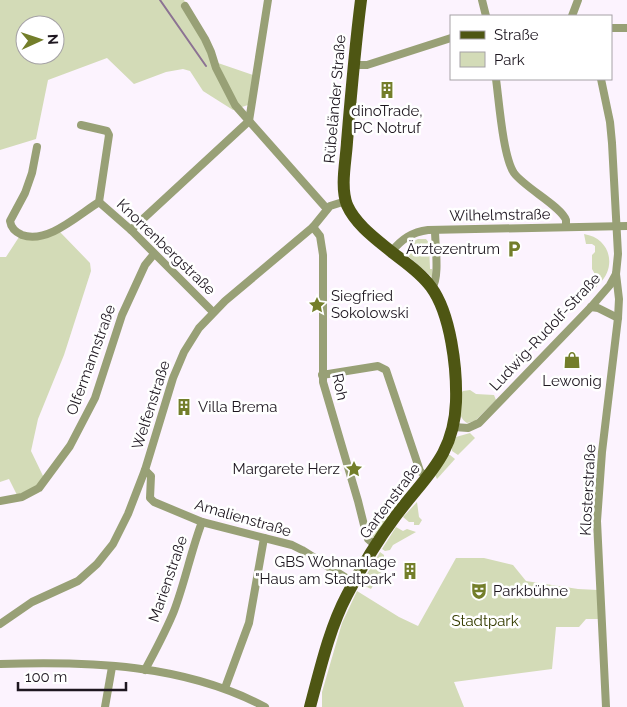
<svg xmlns="http://www.w3.org/2000/svg" width="627" height="707" viewBox="0 0 627 707" font-family="Raleway,sans-serif">
  <style>
    .green { fill: #d3dbb7; fill-rule: evenodd }
    .lines { fill: none; stroke-linecap: round; stroke-linejoin: round }
    .stream { stroke: #8c7393; stroke-width: 2 }
    .minor { stroke: #98a076; stroke-width: 8 }
    .primary { stroke: #4e5613; stroke-width: 12 }
    .labels { text-anchor: middle; dominant-baseline: central; stroke-width: 5; stroke-linejoin: round; paint-order: stroke }
    .street-label { font-size: 15px; fill: #1e1720; stroke: #fff }
    .poi-label { font-size: 15px; fill: #1e1720; stroke: #fff; text-anchor: end }
    .park-label { font-size: 15px; fill: #353c00; stroke: #fff }
  </style>
  <rect width="100%" height="100%" fill="#fcf3fe"/>
  <g class="green">
    <path d="M0,0H184L218,63L253,75L248,105L233,110L203,91L190,71L183,69L166,72L134,84L107,58L48,80L36,139L0,150ZM25,25H55V55H25Z"/>
    <path d="M60,232L90,263L91,271L64,355L38,419L31,451L44,478L38,487L17,495L9,479L0,482V257H6L19,237L33,240Z"/>
    <path d="M584,234C610,238 617,266 600,283L592,269V255L595,252V246L592,244H586Z"/>
    <path d="M418,239H426L429,243L430,269H432V277L408,256L406,252L410,243Z"/>
    <path d="M594,278L598,285L591,293L586,284Z"/>
    <path d="M470,390L476,394L494,395L496,400L475,421L467,423C457,417 460,405 460,394L463,391Z"/>
    <path d="M470,433L475,438L458,455L452,451V447L456,437Z"/>
    <path d="M448,455H450L455,459L437,479L435,475Z"/>
    <path d="M417,502L419,517L422,520L419,525H414V522H409L403,517Z"/>
    <path d="M387,516L389,519L375,537H372L369,531L372,530L371,522Z"/>
    <path d="M396,527L403,531L407,529L416,532L393,545L390,550L385,551L382,549Z"/>
    <path d="M380,552L384,555V568L371,589L361,584Z"/>
    <path d="M456,558H484L513,565L526,581L578,589L598,590L599,619H586L579,627H556L552,669L454,682L464,707H322V692L342,623L357,591L399,617L418,626Z"/>
  </g>
  <g class="lines">
    <path class="stream" d="M160,0L206,66"/>
    <g class="minor">
      <path d="M482,0L486,16"/>
      <path d="M185,6L205,39L211,52L216,68L235,105L327,209"/>
      <path d="M572,16L578,0"/>
      <path d="M611,28H627"/>
      <path d="M354,65H367L451,38"/>
      <path d="M496,79C499,101 503,157 514,173C525,188 561,206 566,220C566,222 566,225 566,227"/>
      <path d="M249,121L268,0"/>
      <path d="M37,147L32,173L25,193L10,221C11,228 15,232 22,235C48,244 78,215 99,202L109,135L107,131L81,125"/>
      <path d="M99,202L131,230L213,312"/>
      <path d="M313,227L320,236L323,255V382L358,501L366,533L368,539L376,546"/>
      <path d="M131,230L249,121"/>
      <path d="M392,251C402,239 412,232 428,230L627,226"/>
      <path d="M432,288C440,277 435,245 435,230"/>
      <path d="M591,307L598,308L618,318"/>
      <path d="M322,375L378,366L386,370L420,471L427,478"/>
      <path d="M454,427L468,428L479,423L591,307L610,285L616,274L618,254L612,143L610,122L601,79"/>
      <path d="M145,470L151,476L150,498L154,502L202,522L292,545L302,550L354,583"/>
      <path d="M0,501L22,497L39,488L70,446L95,398L122,315L145,265L154,254"/>
      <path d="M0,624L32,602L78,581L97,564L113,544L128,514L145,470L173,378L184,352L199,328L225,301L313,227L330,206L346,201"/>
      <path d="M0,664C89,661 185,664 265,707"/>
      <path d="M145,670C155,651 166,631 174,611C185,582 191,551 202,522"/>
      <path d="M225,688L249,623L264,538"/>
      <path d="M105,707L112,667"/>
      <path d="M606,707L597,521L602,452L618,318L619,299L616,274"/>
    </g>
    <path class="primary" d="M310,707C320,670 329,629 347,595C361,568 377,541 395,517C425,476 454,457 456,402C457,369 451,314 431,287C421,273 406,263 393,253C376,239 356,225 347,205C340,186 346,161 347,142C351,94 355,47 361,0"/>
  </g>
  <defs>
    <g id="building-bare" transform="scale(1.35)"><path d="M-4-6H4V6H1V3H-1V6H-4ZM-2.5-4.3h1.7v1.8h-1.7ZM.8-4.3h1.7v1.8H.8ZM-2.5-1h1.7V.8h-1.7ZM.8-1h1.7V.8H.8Z" fill="#737e2a" stroke="#fff" stroke-width="2.5" paint-order="stroke"/></g>
    <g id="parking-bare" transform="scale(1.35)"><path d="M-3.5-5.5H1a3.5 3.5 0 0 1 0 7H-1V5.5H-3.5ZM-1-3.4V-.6H.8a1.4 1.4 0 0 0 0-2.8Z" fill="#737e2a" stroke="#fff" stroke-width="2.5" paint-order="stroke"/></g>
    <g id="sight-bare" transform="scale(1.35)"><path d="M0-6L1.8-2.2L6-1.7L2.9 1.2L3.7 5.4L0 3.3L-3.7 5.4L-2.9 1.2L-6-1.7L-1.8-2.2Z" fill="#737e2a" stroke="#fff" stroke-width="2.5" paint-order="stroke"/></g>
    <g id="shop-bare" transform="scale(1.35)"><path d="M-5-2.5h2.3a2.7 3.5 0 0 1 5.4 0H5L5.5 6h-11ZM-1.5-2.5h3a1.5 2.3 0 0 0-3 0Z" fill="#737e2a" stroke="#fff" stroke-width="2.5" paint-order="stroke"/></g>
    <g id="theatre-bare" transform="scale(1.35)"><path d="M-5-5.5Q0-4 5-5.5V0Q5 5 0 6Q-5 5-5 0ZM-3.3-2.5H-1v1.5H-3.3ZM1-2.5H3.3v1.5H1ZM-2.8 1Q0 5.5 2.8 1Z" fill="#737e2a" stroke="#fff" stroke-width="2.5" paint-order="stroke"/></g>
  </defs>
  <g fill-rule="evenodd">
    <use href="#building-bare" x="387" y="90"/>
    <use href="#parking-bare" x="514" y="249"/>
    <use href="#sight-bare" x="317" y="305"/>
    <use href="#shop-bare" x="572" y="360"/>
    <use href="#building-bare" x="184" y="407"/>
    <use href="#sight-bare" x="354" y="469"/>
    <use href="#building-bare" x="410" y="571"/>
    <use href="#theatre-bare" x="479" y="591"/>
  </g>
  <g class="labels">
    <g class="street-label">
      <text transform="translate(335 99) rotate(-85)">Rübeländer Straße</text>
      <text transform="translate(500 215) rotate(-1)">Wilhelmstraße</text>
      <text transform="translate(166 247) rotate(44)">Knorrenbergstraße</text>
      <text transform="translate(545 332) rotate(-47)">Ludwig-Rudolf-Straße</text>
      <text transform="translate(91 360) rotate(-70)">Olfermannstraße</text>
      <text transform="translate(340 387) rotate(78)">Roh</text>
      <text transform="translate(151 405) rotate(-72)">Welfenstraße</text>
      <text transform="translate(588 490) rotate(-87)">Klosterstraße</text>
      <text transform="translate(390 501) rotate(-53)">Gartenstraße</text>
      <text transform="translate(243 518) rotate(16)">Amalienstraße</text>
      <text transform="translate(168 579) rotate(-71)">Marienstraße</text>
    </g>
    <g class="poi-label">
      <text x="387" y="111" text-anchor="middle">dinoTrade,<tspan x="387" dy="17">PC Notruf</tspan></text>
      <text x="500" y="249">Ärztezentrum</text>
      <text x="331" y="296" text-anchor="start">Siegfried<tspan x="331" dy="17">Sokolowski</tspan></text>
      <text x="572" y="381" text-anchor="middle">Lewonig</text>
      <text x="198" y="407" text-anchor="start">Villa Brema</text>
      <text x="340" y="469">Margarete Herz</text>
      <text x="396" y="562">GBS Wohnanlage<tspan x="396" dy="17">"Haus am Stadtpark"</tspan></text>
      <text x="493" y="591" text-anchor="start">Parkbühne</text>
    </g>
    <g class="park-label">
      <text x="485" y="621">Stadtpark</text>
    </g>
  </g>
  <rect x="450" y="15" width="162" height="65" fill="#ffffff" stroke="#a5a2a6"/>
  <rect x="460" y="31" width="25" height="8" fill="#4e5613" stroke="#a5a2a6"/>
  <text x="494" y="40" font-size="15" fill="#1e1720">Straße</text>
  <rect x="460" y="52" width="25" height="15" fill="#d3dbb7" stroke="#a5a2a6"/>
  <text x="494" y="65" font-size="15" fill="#1e1720">Park</text>
  <g transform="translate(40 40) rotate(87)"><circle r="24" fill="#ffffff" stroke="#a5a2a6"/>
  <path d="M0-4L9 19L0 12L-9 19Z" fill="#737e2a"/>
  <text y="-8" font-size="14" font-weight="bold" text-anchor="middle" fill="#1e1720">N</text>
  </g>
  <path d="M18 682v8h108v-8" fill="none" stroke="#1e1720" stroke-width="2.5"/>
  <text x="25" y="682" font-size="15" fill="#1e1720" stroke="#ffffff" stroke-width="4" paint-order="stroke">100 m</text>
</svg>
